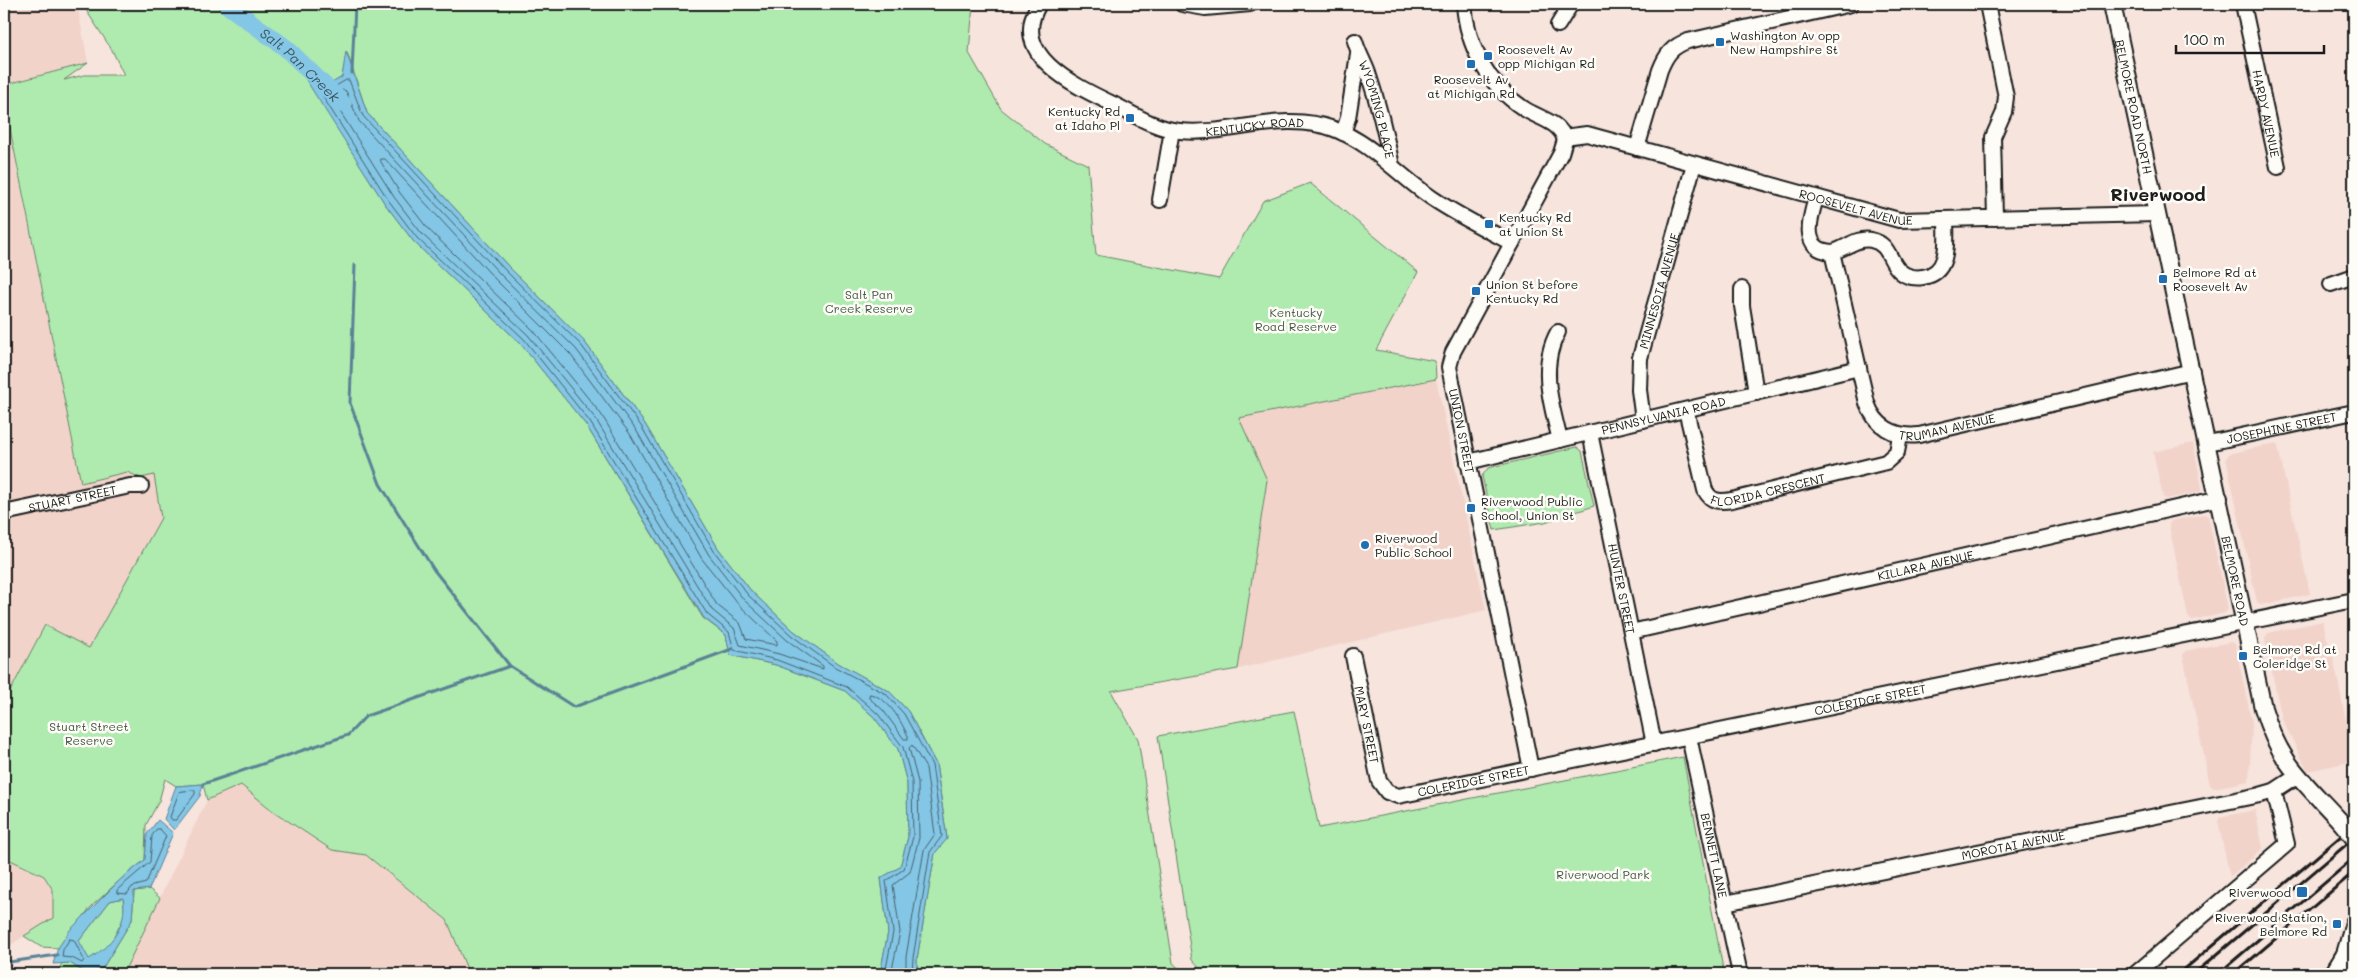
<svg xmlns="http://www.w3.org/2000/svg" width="2358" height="978" viewBox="0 0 2358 978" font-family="Mali,sans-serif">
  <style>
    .built { fill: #f1d3ca }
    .green { fill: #afeaaf; stroke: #668366 }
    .water { fill: #84c6e5; stroke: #5a8295; fill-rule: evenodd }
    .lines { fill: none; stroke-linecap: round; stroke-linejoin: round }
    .shore { stroke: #46606c; stroke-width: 1 }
    .stream { stroke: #5a8295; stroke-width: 3 }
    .river { stroke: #84c6e5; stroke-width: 18 }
    .minor-casing { stroke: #1c1c1c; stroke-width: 18 }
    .major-casing { stroke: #1c1c1c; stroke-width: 20 }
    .minor { stroke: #fdfcf7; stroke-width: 14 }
    .major { stroke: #fdfcf7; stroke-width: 16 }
    .rail { stroke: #1c1c1c; stroke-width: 3 }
    .major-bridge-casing { stroke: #1c1c1c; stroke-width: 20; stroke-linecap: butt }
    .major-bridge { stroke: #fdfcf7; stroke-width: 16 }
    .poi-dot { fill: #1f6fb2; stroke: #fdfcf7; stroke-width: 2 }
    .labels { text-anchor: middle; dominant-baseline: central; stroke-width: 5; stroke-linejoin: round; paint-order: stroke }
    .poi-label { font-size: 12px; fill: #1c1c1c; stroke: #fdfcf7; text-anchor: start }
    .street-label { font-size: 12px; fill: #1c1c1c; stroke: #fdfcf7 }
    .park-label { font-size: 12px; fill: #485a48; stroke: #fdfcf7 }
    .water-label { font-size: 14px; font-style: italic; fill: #405862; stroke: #fdfcf7 }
    .district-label { font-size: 18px; font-weight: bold; fill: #1c1c1c; stroke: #fdfcf7 }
  </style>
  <rect width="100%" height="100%" fill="#f6e4dd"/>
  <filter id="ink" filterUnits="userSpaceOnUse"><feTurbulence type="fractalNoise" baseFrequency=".02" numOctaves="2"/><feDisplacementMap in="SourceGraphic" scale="10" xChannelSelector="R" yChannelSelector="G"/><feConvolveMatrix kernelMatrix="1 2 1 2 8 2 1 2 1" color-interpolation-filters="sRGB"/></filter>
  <g filter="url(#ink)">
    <g class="built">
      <path d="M36,4H77L88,63L4,85V11Z"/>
      <path d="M7,119L81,483L127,472L141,478L154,475L161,518L89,649L45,625L4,703V120Z"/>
      <path d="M1436,379L1486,610L1238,669L1267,480L1239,418Z"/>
      <path d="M2193,443L2202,488L2200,492L2166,499L2163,497L2153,452Z"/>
      <path d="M2277,443L2310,594L2261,605L2257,602L2226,458L2229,454Z"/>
      <path d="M2204,514L2208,516L2228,609L2225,613L2192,620L2188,616L2169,525L2171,521Z"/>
      <path d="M2323,621L2330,652H2332L2354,761L2308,771L2282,719L2265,639L2268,633Z"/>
      <path d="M2231,642L2235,644L2252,723L2249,781L2214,788L2210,785L2183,655L2185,651Z"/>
      <path d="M241,785L273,811L332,850L366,855L447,920L469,974H123L207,800Z"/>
      <path d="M2255,810L2263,848L2230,877L2218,821L2220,817Z"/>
      <path d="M4,857L44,876L53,890V918L4,949Z"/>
    </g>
    <g class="green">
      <path d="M82,4H973L969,53L1001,109L1045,144L1088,165L1096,255L1219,279L1263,201L1310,183L1418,272L1376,350L1435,361L1436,379L1239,418L1267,480L1238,669L1111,691L1138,739L1173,963L1185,974H917V959L935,853L947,838L936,764L908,711L889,691L838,663L794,631L752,592L718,548L645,424L584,341L509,267L367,113L347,52L342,77L324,88L307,80L385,204L414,242L520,343L586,425L703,618L726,635L730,655L776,665L845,691L874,717L898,749L907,783L908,837L900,867L881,878L888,932L880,974H469L447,920L366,855L332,850L273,811L241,785L207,800L203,784L176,786L165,779L159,801L146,825L145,860L121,879L91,907L58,948L41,947L24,936L53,918V890L44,876L4,857V703L45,625L89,648L161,518L154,475L141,478L127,472L81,483L8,119H4V85L88,63L64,80L84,75H124L112,50Z"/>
      <path d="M1577,447L1582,451L1594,506L1545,522L1494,530L1482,476L1488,468Z"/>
      <path d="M1294,711L1319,828L1683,757L1724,974H1205L1192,960L1158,736Z"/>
      <path d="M149,889L160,898L123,974H57L62,963H70L87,974L102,969L132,920L134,891Z"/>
      <path d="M123,898L125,915L110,945L89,960L79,941L110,901Z"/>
    </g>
    <g class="water">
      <path d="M346,51L367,113L509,267L584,341L645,424L718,548L752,592L794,631L838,663L889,691L908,711L936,764L947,839L935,853L917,959V974H880L888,932L881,878L900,867L908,837L907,783L898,749L874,717L845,691L776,665L730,655L726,635L704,618L586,425L520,343L414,242L385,204L306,80L324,88L342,77Z"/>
      <path d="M203,784L200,796L174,830L164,819L176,786Z"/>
      <path d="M158,820L173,833L149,889L134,891L132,920L102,969L87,974L70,963L53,964L58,948L70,930L121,879L145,860L147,834ZM123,898C128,925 111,946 89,959L79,941L110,901Z"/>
    </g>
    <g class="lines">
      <g class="shore">
        <path d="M343,90L346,91L359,121L501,275L576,349L636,430L709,555L744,600L787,640L823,666V669L779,654L740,645L734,628L712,610L595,418L528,335L422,234L394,197L332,99V96Z"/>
        <path d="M381,159H385L496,280L570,354L630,434L702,559L738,604L777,641V645L746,639L740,623L717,605L601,414L533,330L428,229L400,193L381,162Z"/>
        <path d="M870,694C889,698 900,720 908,736V739H904L883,710L869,698Z"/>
        <path d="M195,790V794L176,820H172L170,817L179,792Z"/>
        <path d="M157,829H160L166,836L146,883L132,887L127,894L117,893V890L150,862L152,836Z"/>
        <path d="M70,939L74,940L84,960L82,963L72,958L62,957L63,950Z"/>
        <path d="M885,974L893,932L886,881L904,869L913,837L912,782L903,747L878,714L847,687L777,660L734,650L729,632L707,614L590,422L524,339L417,238L389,201L323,97L324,93L346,80H349L363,116L506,271L581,345L641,426L714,551L748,595L791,635L835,667L886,694L904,714L932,765L942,836L930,852L913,958L912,974"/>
        <path d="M891,974L900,932L893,885L910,872L919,838L918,782L909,748L912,745L926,768L935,834L924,850L906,957V974"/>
      </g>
      <g class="stream">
        <path d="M352,73L355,4"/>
        <path d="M355,265L350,403L380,484L434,570L510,666L574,707L732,649"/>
        <path d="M203,784L348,735L366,716L510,666"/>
        <path d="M9,962L57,955"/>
      </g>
      <path class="river" id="s1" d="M226,4L286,48L343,104"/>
      <g class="minor-casing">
        <g id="minor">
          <path id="s2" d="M1039,4C1007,57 1080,88 1117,106C1136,116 1157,129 1180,131C1231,136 1282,110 1334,129C1372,143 1399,176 1432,198C1457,215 1485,229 1512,243"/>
          <path d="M1182,4L1205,8L1250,4"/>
          <path id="s3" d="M1464,4C1467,46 1488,85 1523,108C1537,118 1560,121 1565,140L1561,153L1453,352L1449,367L1531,769"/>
          <path d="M1987,4L2006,97L2004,112L1993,137L1995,218"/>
          <path id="s4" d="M2243,4L2278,167"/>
          <path d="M1558,25L1571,4"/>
          <path id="s5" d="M1355,41C1358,52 1364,62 1368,73C1378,103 1386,135 1392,166"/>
          <path d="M1343,133L1348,118L1358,54"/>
          <path id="s6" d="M1564,137L1587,134L1899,220L2157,214"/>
          <path d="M1637,148L1660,70C1666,55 1672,46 1688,41L1851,4"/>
          <path d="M1816,198C1810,218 1800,250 1832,252"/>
          <path d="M1160,200L1172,130"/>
          <path id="s7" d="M1946,219C1946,240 1951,273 1923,277C1916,278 1907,277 1901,272C1888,262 1891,244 1871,240C1856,237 1846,249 1832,252L1867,403C1875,426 1894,438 1919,435L2192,371"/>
          <path d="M2331,284L2354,276"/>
          <path d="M1742,289V306L1756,393"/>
          <path d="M1558,332C1539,366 1551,404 1560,440"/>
          <path id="s8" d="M1686,410L1705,490C1711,502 1719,502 1732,500L1886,462L1897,452L1900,436"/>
          <path id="s9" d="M1643,420L1639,390L1640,358L1694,164"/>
          <path id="s10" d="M1590,433L1654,744"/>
          <path id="s11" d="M2208,443L2354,412"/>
          <path id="s12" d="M1468,462L1859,368"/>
          <path id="s13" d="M4,513L130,486H141"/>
          <path id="s14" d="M1631,632L2220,498"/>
          <path id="s15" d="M1353,656L1379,781L1387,792L1398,796L2354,600"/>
          <path id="s16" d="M1689,737L1740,974"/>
          <path id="s17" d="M1725,903L2260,795L2274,791L2297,776"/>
          <path d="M2135,974L2287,844L2274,791"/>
        </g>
      </g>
      <g class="major-casing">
        <g id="major">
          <path id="s18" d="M2112,4L2263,708C2280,765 2303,780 2340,821"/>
          <path d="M2345,954L2352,974"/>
          <path d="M2333,974L2345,954L2354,923"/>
        </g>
      </g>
      <use href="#minor" class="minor"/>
      <use href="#major" class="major"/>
      <g class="rail">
        <path d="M2179,974L2354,825"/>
        <path d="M2194,974L2354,838"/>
        <path d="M2218,974L2354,858"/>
        <path d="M2234,974L2354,872"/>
      </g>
      <g class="major-bridge-casing">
        <path id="major-bridge" d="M2340,821L2354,838"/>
      </g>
      <use href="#major-bridge" class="major-bridge"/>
    </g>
  </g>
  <g class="poi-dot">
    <rect x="1715" y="37" width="10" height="10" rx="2.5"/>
    <rect x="1483" y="51" width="10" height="10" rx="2.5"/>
    <rect x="1466" y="59" width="10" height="10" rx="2.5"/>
    <rect x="1125" y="113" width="10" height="10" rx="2.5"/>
    <rect x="1484" y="219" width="10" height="10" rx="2.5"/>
    <rect x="2158" y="274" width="10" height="10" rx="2.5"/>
    <rect x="1471" y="286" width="10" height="10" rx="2.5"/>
    <rect x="1466" y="503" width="10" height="10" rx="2.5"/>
    <circle cx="1365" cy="545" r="5"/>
    <rect x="2238" y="651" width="10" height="10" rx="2.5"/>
    <rect x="2296" y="886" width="12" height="12" rx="2.5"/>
    <rect x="2332" y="919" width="10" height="10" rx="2.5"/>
  </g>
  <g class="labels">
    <g class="poi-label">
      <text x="1730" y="35">Washington Av opp<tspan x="1730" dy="14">New Hampshire St</tspan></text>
      <text x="1498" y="49">Roosevelt Av<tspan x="1498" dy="14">opp Michigan Rd</tspan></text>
      <text x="1471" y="79" text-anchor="middle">Roosevelt Av<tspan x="1471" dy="14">at Michigan Rd</tspan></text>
      <text x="1120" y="111" text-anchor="end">Kentucky Rd<tspan x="1120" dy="14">at Idaho Pl</tspan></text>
      <text x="1499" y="217">Kentucky Rd<tspan x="1499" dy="14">at Union St</tspan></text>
      <text x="2173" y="272">Belmore Rd at<tspan x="2173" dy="14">Roosevelt Av</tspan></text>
      <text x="1486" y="284">Union St before<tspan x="1486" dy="14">Kentucky Rd</tspan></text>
      <text x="1481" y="501">Riverwood Public<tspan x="1481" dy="14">School, Union St</tspan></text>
      <text x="1375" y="538">Riverwood<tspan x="1375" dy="14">Public School</tspan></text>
      <text x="2253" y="649">Belmore Rd at<tspan x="2253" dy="14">Coleridge St</tspan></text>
      <text x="2291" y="892" text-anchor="end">Riverwood</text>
      <text x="2327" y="917" text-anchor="end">Riverwood Station,<tspan x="2327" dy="14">Belmore Rd</tspan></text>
    </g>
    <g class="street-label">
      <text stroke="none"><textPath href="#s18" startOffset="105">BELMORE ROAD NORTH</textPath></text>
      <text stroke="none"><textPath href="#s5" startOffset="72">WYOMING PLACE</textPath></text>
      <text stroke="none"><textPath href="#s4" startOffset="112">HARDY AVENUE</textPath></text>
      <text stroke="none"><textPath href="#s2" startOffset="291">KENTUCKY ROAD</textPath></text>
      <text stroke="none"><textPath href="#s6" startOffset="302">ROOSEVELT AVENUE</textPath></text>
      <text stroke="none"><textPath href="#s9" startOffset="132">MINNESOTA AVENUE</textPath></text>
      <text stroke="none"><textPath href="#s12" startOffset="201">PENNSYLVANIA ROAD</textPath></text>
      <text stroke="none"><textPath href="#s7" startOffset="430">TRUMAN AVENUE</textPath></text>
      <text stroke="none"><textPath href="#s11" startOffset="75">JOSEPHINE STREET</textPath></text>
      <text stroke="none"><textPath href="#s3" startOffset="499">UNION STREET</textPath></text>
      <text stroke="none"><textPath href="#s8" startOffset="151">FLORIDA CRESCENT</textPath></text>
      <text stroke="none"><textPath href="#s13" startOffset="70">STUART STREET</textPath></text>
      <text stroke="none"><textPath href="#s14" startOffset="302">KILLARA AVENUE</textPath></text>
      <text stroke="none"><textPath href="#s18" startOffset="590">BELMORE ROAD</textPath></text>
      <text stroke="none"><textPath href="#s10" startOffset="159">HUNTER STREET</textPath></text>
      <text stroke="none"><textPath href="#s15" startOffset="635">COLERIDGE STREET</textPath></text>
      <text stroke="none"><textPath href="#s15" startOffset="70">MARY STREET</textPath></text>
      <text stroke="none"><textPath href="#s15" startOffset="230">COLERIDGE STREET</textPath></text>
      <text stroke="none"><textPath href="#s17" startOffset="294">MOROTAI AVENUE</textPath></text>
      <text stroke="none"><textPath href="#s16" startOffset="121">BENNETT LANE</textPath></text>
    </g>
    <g class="park-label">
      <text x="869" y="294">Salt Pan<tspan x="869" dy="14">Creek Reserve</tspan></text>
      <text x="1296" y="312">Kentucky<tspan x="1296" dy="14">Road Reserve</tspan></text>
      <text x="89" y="726">Stuart Street<tspan x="89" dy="14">Reserve</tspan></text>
      <text x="1603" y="874">Riverwood Park</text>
    </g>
    <g class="water-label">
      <text stroke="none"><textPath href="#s1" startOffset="96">Salt Pan Creek</textPath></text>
    </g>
    <g class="district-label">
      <text x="2158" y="194">Riverwood</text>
    </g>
  </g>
  <rect width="2358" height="978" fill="none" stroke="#fdfcf7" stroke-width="20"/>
  <rect x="10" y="10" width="2338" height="958" fill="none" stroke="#1c1c1c" stroke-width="2" filter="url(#ink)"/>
  <path d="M2176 45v8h148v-8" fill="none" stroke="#1c1c1c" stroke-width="2.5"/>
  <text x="2183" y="45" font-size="15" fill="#1c1c1c" stroke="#fdfcf7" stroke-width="4" paint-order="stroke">100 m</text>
</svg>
